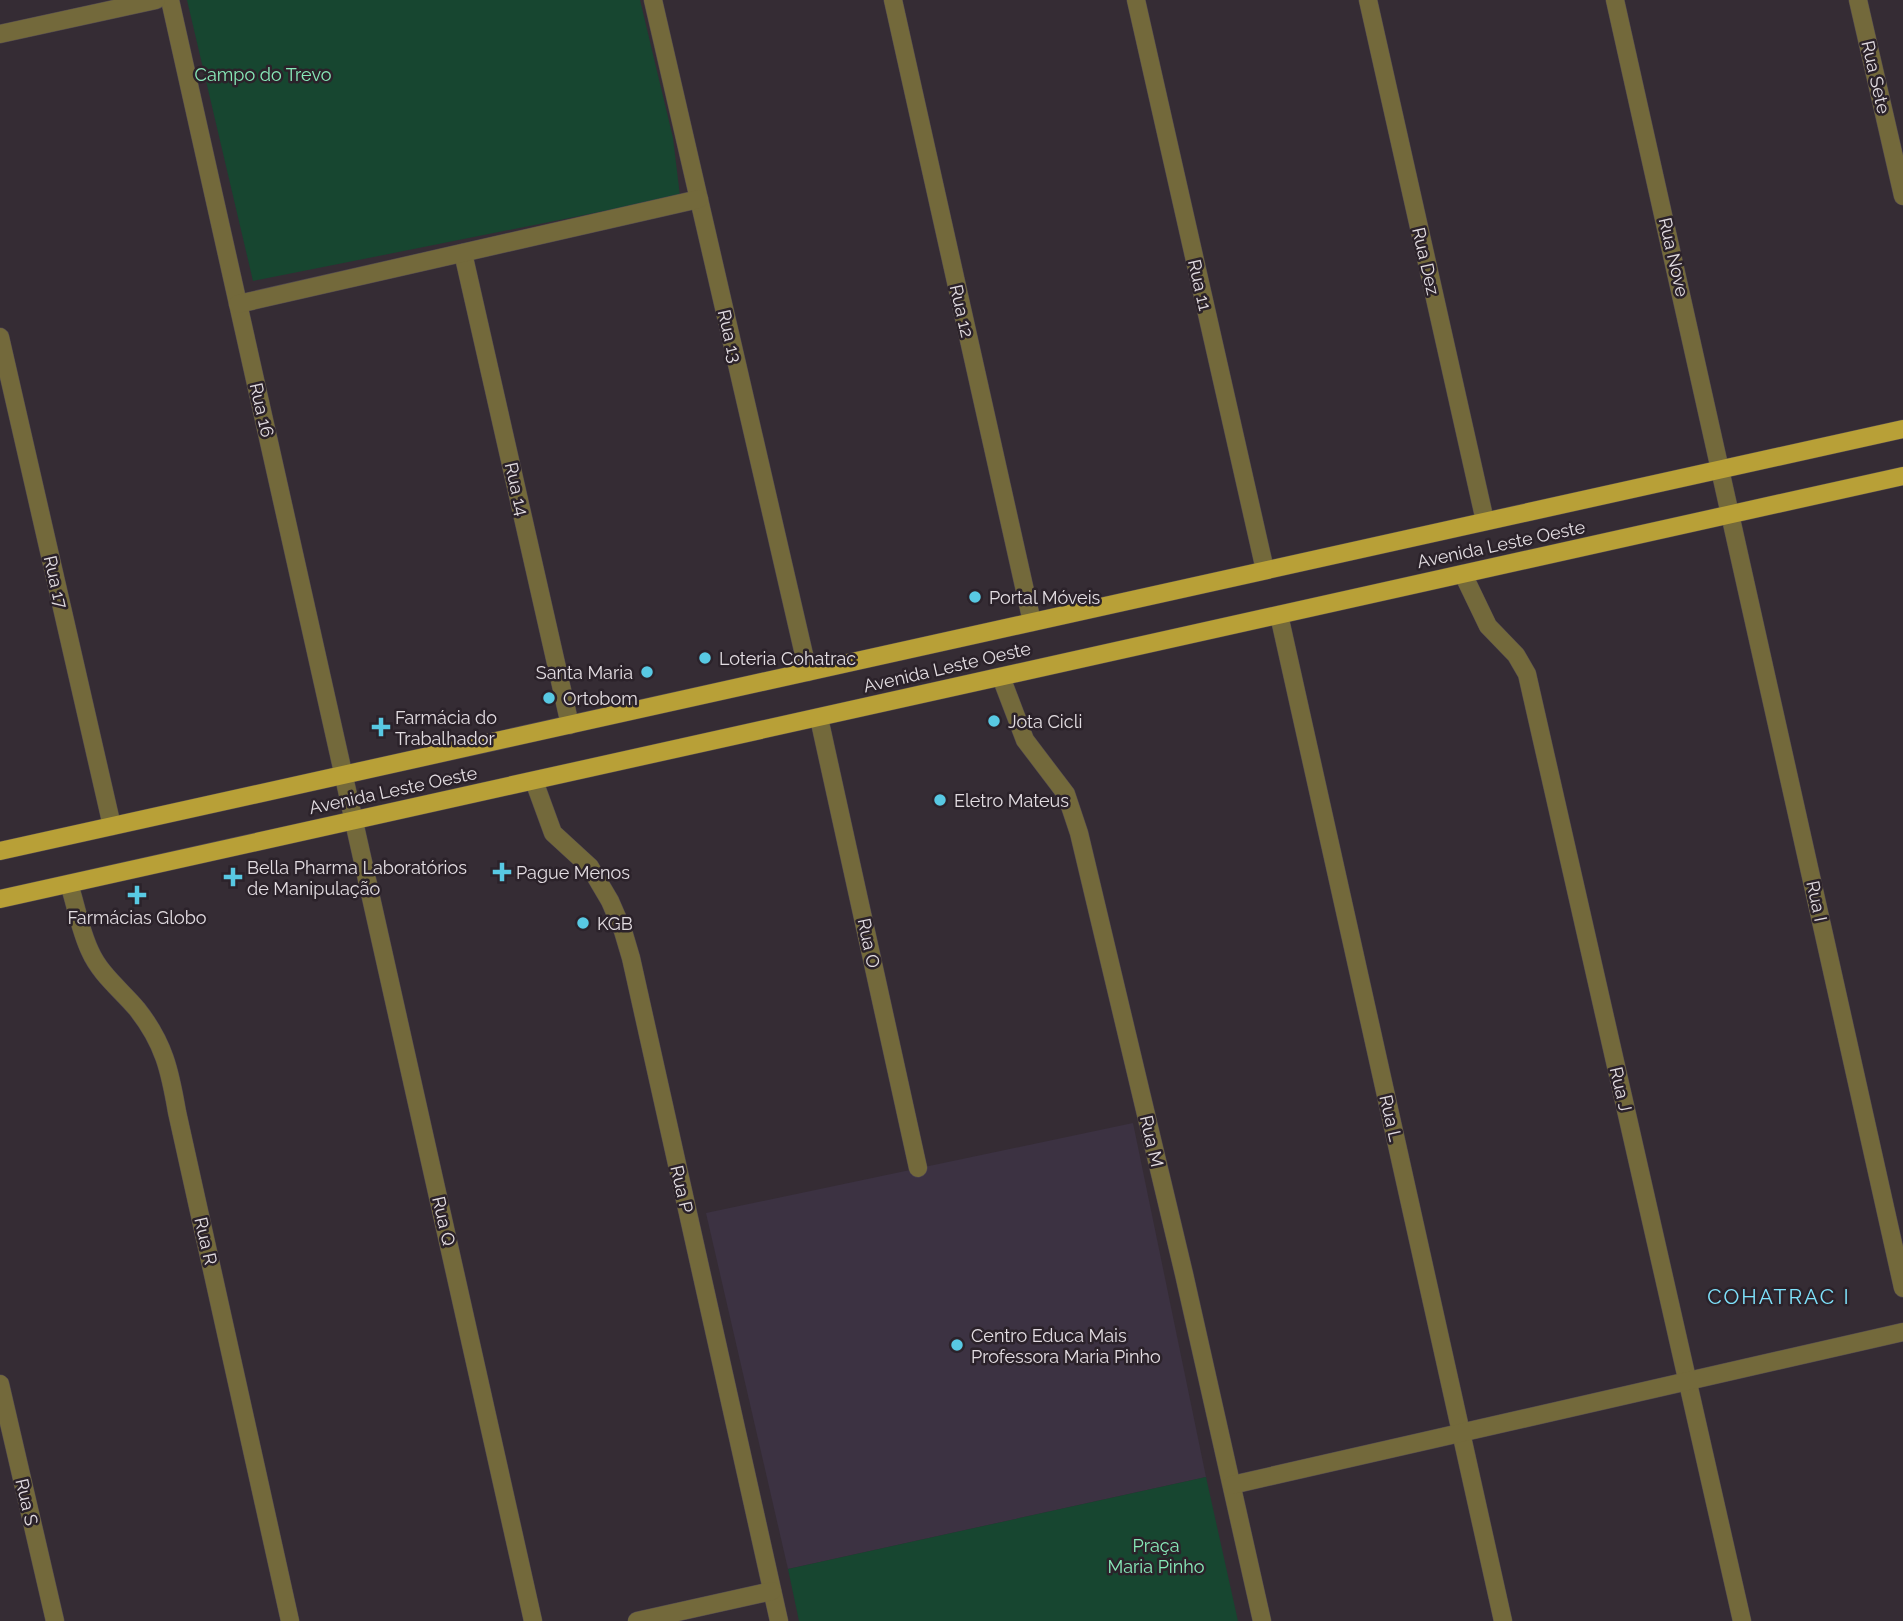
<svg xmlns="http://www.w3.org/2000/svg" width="1903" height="1621" viewBox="0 0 1903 1621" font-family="Raleway,sans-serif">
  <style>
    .education { fill: #3c3242 }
    .green { fill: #174630 }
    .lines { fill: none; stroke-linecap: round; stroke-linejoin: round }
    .minor-casing { stroke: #514850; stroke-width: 19 }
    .major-casing { stroke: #514850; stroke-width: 19 }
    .minor { stroke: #73693b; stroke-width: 18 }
    .major { stroke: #b8a037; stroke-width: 18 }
    .poi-dot { fill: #58c9e3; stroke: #2b222a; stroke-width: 2.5 }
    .labels { text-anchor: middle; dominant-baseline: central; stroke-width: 5; stroke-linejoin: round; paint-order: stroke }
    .park-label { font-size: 18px; fill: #88eab9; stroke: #2b222a }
    .street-label { font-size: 18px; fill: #e3dde2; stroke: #2b222a }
    .poi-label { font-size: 18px; fill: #e3dde2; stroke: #2b222a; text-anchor: start }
    .quarter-label { font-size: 21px; letter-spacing: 2px; fill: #7fe3fc; stroke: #2b222a }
  </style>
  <rect width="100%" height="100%" fill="#352c34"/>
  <path class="education" d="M1133,1123L1206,1477L788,1569L706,1213Z"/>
  <g class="green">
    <path d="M187,0H640L673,138L680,196L253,281Z"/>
    <path d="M1206,1477L1238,1621H799L788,1569Z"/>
  </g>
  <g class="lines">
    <g class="minor-casing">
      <g id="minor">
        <path d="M170,0L533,1621"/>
        <path d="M653,0L808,672"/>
        <path d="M893,0L1032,622"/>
        <path d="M1136,0L1265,570"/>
        <path d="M1368,0L1485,521"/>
        <path d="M1615,0L1903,1288"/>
        <path d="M1858,0L1903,196"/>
        <path d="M0,34L156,0"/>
        <path d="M463,253L570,725"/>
        <path d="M238,304L699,199"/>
        <path d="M0,337L112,826"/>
        <path d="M1463,574L1488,626L1516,655L1527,674L1742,1621"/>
        <path d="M1279,615L1503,1621"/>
        <path d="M1001,677L1025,740L1066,794L1079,833L1184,1274L1262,1621"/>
        <path d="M819,718L918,1168"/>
        <path d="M534,781L553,833L590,867L610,901L623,931L631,958L779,1621"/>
        <path d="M69,884C76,905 80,930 90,951C100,974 121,990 137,1009C164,1043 170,1071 177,1112L290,1621"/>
        <path d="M0,1384L55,1621"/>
        <path d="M1232,1485L1903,1332"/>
        <path d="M637,1621L772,1591"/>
      </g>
    </g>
    <g class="major-casing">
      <g id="major">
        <path d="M0,851L1903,429"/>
        <path d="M0,899L1903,476"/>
      </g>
    </g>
    <use href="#minor" class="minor"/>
    <use href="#major" class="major"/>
  </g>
  <g class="poi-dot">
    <circle cx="975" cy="597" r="7"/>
    <circle cx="705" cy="658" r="7"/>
    <circle cx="647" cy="672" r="7"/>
    <circle cx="549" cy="698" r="7"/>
    <circle cx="994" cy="721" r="7"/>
    <path d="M377.5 716.5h7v7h7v7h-7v7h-7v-7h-7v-7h7z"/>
    <circle cx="940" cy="800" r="7"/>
    <path d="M498.5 861.5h7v7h7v7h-7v7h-7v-7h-7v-7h7z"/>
    <path d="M229.5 866.5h7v7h7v7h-7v7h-7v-7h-7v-7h7z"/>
    <path d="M133.5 884.5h7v7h7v7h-7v7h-7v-7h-7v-7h7z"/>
    <circle cx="583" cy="923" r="7"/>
    <circle cx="957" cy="1345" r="7"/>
  </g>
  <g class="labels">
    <g class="park-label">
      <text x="263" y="74">Campo do Trevo</text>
      <text x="1156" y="1545">Praça<tspan x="1156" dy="21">Maria Pinho</tspan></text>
    </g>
    <g class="street-label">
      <text transform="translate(1876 77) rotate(77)">Rua Sete</text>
      <text transform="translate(1674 257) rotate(77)">Rua Nove</text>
      <text transform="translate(1426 261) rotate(77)">Rua Dez</text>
      <text transform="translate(1200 285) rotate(77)">Rua 11</text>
      <text transform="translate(962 311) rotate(77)">Rua 12</text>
      <text transform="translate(730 336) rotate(77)">Rua 13</text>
      <text transform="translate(262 410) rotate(77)">Rua 16</text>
      <text transform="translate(517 489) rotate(77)">Rua 14</text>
      <text transform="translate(1501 544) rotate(-12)">Avenida Leste Oeste</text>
      <text transform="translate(56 582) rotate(77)">Rua 17</text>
      <text transform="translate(947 667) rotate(-13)">Avenida Leste Oeste</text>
      <text transform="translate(393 790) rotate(-12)">Avenida Leste Oeste</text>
      <text transform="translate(1817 901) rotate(78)">Rua I</text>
      <text transform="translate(869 943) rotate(78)">Rua O</text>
      <text transform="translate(1621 1089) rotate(77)">Rua J</text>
      <text transform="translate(1391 1118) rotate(77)">Rua L</text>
      <text transform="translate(1152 1141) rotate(77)">Rua M</text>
      <text transform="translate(682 1189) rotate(77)">Rua P</text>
      <text transform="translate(444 1221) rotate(77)">Rua Q</text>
      <text transform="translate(206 1241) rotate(77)">Rua R</text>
      <text transform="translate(27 1502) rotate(77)">Rua S</text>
    </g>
    <g class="poi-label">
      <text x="989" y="597">Portal Móveis</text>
      <text x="719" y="658">Loteria Cohatrac</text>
      <text x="633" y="672" text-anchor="end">Santa Maria</text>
      <text x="563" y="698">Ortobom</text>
      <text x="395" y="717">Farmácia do<tspan x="395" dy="21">Trabalhador</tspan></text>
      <text x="1008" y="721">Jota Cicli</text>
      <text x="954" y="800">Eletro Mateus</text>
      <text x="247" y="867">Bella Pharma Laboratórios<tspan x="247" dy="21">de Manipulação</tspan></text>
      <text x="516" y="872">Pague Menos</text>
      <text x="137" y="917" text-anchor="middle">Farmácias Globo</text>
      <text x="597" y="923">KGB</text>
      <text x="971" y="1335">Centro Educa Mais<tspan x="971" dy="21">Professora Maria Pinho</tspan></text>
    </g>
    <g class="quarter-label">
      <text x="1779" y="1296">COHATRAC I</text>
    </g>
  </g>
</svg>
